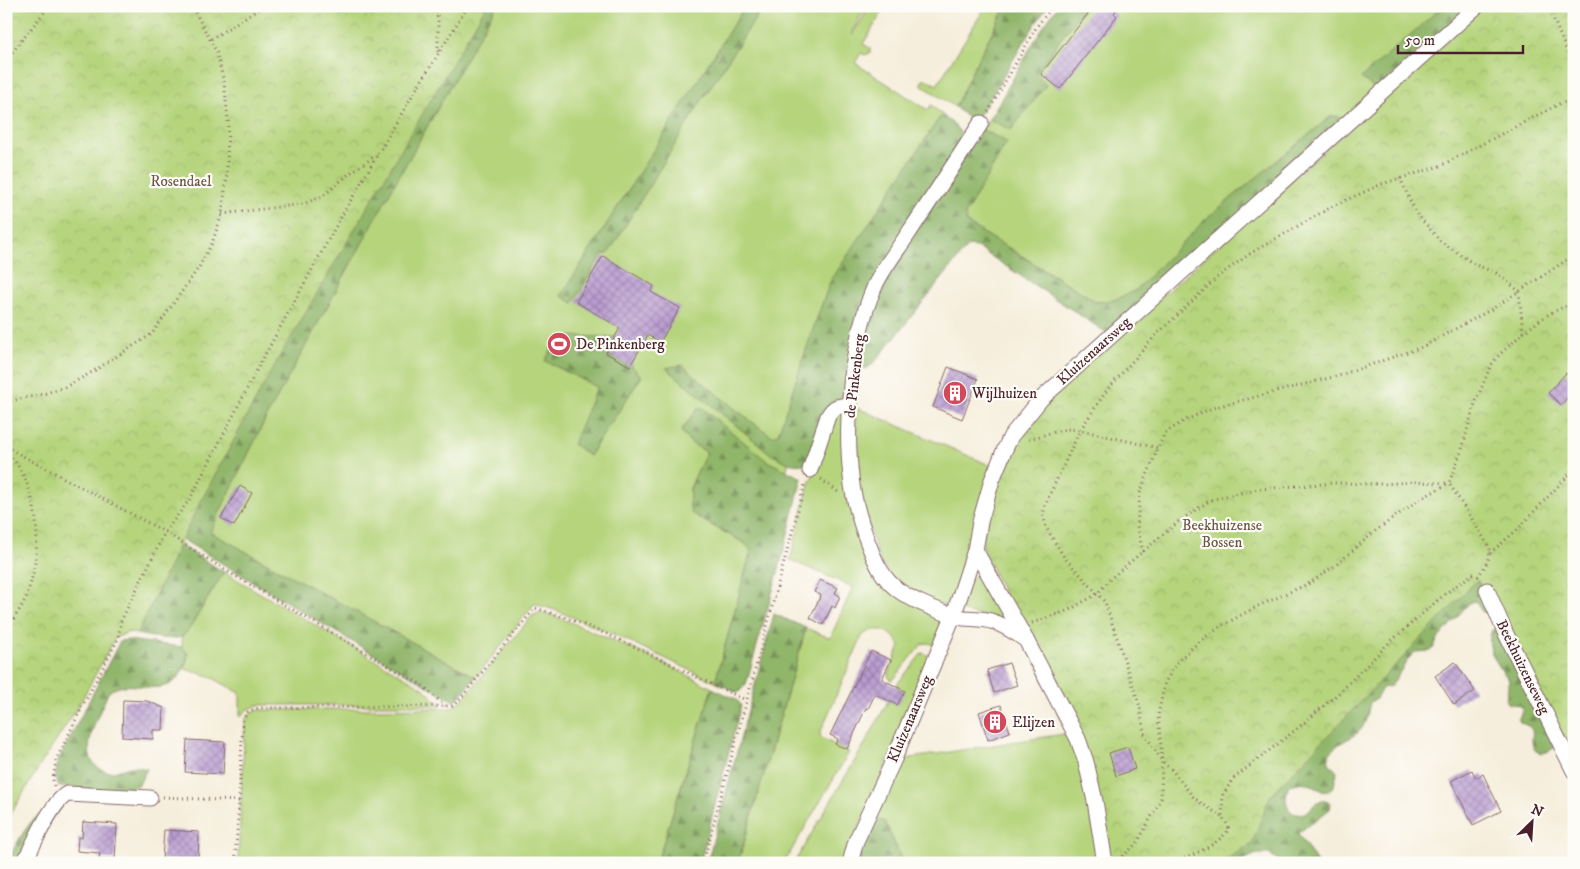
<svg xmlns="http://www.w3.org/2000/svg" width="1580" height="869" viewBox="0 0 1580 869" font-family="'IM FELL DW Pica',serif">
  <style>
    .green { fill: #b5d47b; stroke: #807a53; fill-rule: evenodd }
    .forest { fill: url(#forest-firs); stroke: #6d6a4b }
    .park { fill: url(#park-crowns); stroke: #807a53 }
    .building { fill: url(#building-cross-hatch) }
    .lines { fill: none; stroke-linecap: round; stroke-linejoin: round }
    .minor-casing { stroke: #866769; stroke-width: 17 }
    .path { stroke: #866769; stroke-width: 3; stroke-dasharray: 1 4; stroke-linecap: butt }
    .minor { stroke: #fff; stroke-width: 15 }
    .labels { text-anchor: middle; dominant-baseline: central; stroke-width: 4.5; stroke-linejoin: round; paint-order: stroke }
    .park-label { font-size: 15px; fill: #6a5543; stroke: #fdfcf7 }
    .poi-label { font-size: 15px; fill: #4a1f2b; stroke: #fdfcf7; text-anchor: start }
    .street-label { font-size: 15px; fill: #4a1f2b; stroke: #fdfcf7 }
  </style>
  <defs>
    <pattern id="forest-firs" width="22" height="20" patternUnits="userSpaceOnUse" patternTransform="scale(1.25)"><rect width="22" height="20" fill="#90b66b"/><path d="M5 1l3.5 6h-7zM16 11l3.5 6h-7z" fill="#789358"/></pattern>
    <pattern id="park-crowns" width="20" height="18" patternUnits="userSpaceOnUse" patternTransform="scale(1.25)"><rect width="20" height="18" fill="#b5d47b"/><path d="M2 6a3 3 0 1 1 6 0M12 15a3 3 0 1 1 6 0" fill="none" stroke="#9db66a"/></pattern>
    <pattern id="building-cross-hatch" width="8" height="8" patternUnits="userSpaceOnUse" patternTransform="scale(1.25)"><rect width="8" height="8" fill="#b79ad0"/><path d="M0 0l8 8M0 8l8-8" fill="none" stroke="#977da9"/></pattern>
  </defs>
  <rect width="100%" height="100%" fill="#fdfcf7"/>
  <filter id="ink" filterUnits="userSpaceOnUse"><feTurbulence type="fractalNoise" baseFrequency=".02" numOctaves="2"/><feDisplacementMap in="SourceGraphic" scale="10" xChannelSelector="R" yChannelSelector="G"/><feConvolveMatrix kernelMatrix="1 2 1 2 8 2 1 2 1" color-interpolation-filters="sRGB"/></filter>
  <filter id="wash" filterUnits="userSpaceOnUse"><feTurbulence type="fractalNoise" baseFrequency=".0096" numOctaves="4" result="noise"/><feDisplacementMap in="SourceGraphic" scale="20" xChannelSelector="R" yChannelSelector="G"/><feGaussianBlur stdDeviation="1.12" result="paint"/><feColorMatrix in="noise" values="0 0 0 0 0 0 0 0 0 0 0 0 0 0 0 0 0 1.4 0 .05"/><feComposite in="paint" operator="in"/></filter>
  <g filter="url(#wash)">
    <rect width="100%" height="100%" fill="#f6eedc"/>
    <g class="green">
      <path d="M484,6H867L852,31V35L870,6H886L863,44L870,48V53L865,55L861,53L855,63L928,110L931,105L946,118L941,117L836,301L786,472L771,466L702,409L681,430L691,443L707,452L689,490L704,521L746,544L752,551L715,682L620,637L555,610L541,606L537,604H534L476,677L185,536ZM623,402L589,455L579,448Z"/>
      <path d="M986,6H1006L978,59L955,107L923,86L921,82L925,79L937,85Z"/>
      <path d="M1083,6H1462L1344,120L1338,117L1121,311L1104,301L1097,302L1009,248L952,217L998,138L982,130L989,119L1005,127L1036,74Z"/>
      <path d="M855,407L992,466L969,548L950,604L941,606L900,586L880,562L856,487Z"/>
      <path d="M842,409L871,564L944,618L935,645L928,643L922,644L893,680L890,679L888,675L900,646C893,630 876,624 862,636L820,733L821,738L848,751V754L784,863H738L806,628L830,638L853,587L790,560L810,481L815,472L832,417Z"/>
      <path d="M224,572L422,687L441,705H258L247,710L240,717V693L209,676L185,669L188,654L182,647V637L189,629Z"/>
      <path d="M975,575H981L1012,622L964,612L961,609L971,579Z"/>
      <path d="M541,612C560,617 579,626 598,634C637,650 675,668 712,688L657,863H238L245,719L250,714L258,710L452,708L462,700L532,616Z"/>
      <path d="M922,653L932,657L844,863H794L866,742L898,683Z"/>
      <path d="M1070,733L1081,763L1099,859L1090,863H903L885,822L872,817L899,760Z"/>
    </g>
    <g class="forest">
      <path d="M473,6H496L398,178L267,416L210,532L476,677L455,702L341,635L170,532Z"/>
      <path d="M745,6H754L761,10L702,100L608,254H602L573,303L561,296Z"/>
      <path d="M1006,6H1048C1022,41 1003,80 978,116L968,118L955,107L978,59Z"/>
      <path d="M1058,6H1085L1036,73L1046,85L1011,130L989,119C1013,82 1031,41 1058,6Z"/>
      <path d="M1443,6H1470L1377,90L1361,78Z"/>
      <path d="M1337,116L1344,120L1107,333L977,247L968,246L874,363L866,369L859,366L878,289L982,130L1007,142L965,215L967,223L1097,302L1117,299L1136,290L1207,218L1330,117Z"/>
      <path d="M940,117C952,119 958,130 965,139L870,285L845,399L808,462C795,469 782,460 771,454L666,368L682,365C711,390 740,414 772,436L778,434L813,329L830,282Z"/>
      <path d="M567,336L614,337C628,344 630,353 632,367L642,376L589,456L573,444L597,387L545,361C550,351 557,341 567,336Z"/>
      <path d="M698,408H702L767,461L802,478L782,558L746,684L738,693L715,682L751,551L746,544L691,513C685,488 697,474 707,452L691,443L681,431Z"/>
      <path d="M167,537L224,572L189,629C187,632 184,636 181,637C170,641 132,635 123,629Z"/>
      <path d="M1474,577L1491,603L1488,612H1482L1476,601L1470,602L1437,640L1433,649L1431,651L1415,652L1409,658L1391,686L1382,688L1376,699L1370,702C1368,711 1367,720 1362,728C1353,741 1325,744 1329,763L1337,772L1334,786L1329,791C1310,791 1312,776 1289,786C1283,798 1286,819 1304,813C1311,811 1313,803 1320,801C1325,800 1328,802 1331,804L1330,809L1298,833L1317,863H1281L1270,854H1256L1237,863H1176L1241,827Z"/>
      <path d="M774,614L806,628L738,863H707Z"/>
      <path d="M1497,629L1555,747C1549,752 1542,755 1536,751C1528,742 1536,732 1530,727C1527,725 1522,724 1519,721V718L1523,709L1518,705L1507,703L1506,701L1509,680C1498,664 1484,650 1492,630Z"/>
      <path d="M128,640L182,647L188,654C175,714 132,670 108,693C100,713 72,760 105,771C115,774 123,768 131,767C136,766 142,768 147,769L139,784L124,791L59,787L55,780L58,761L120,641Z"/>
      <path d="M712,688L736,699L741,705L700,863H657Z"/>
      <path d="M42,814L19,863H8L9,857C16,846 29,818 42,814Z"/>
      <path d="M872,817L885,822L903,863H856Z"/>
    </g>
    <g class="park">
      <path d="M6,6H486L273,368L195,512L137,634L129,632L115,638L78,707L36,772L6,822Z"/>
      <path d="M1485,6H1574V758L1491,603L1477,580L1270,796L1252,844L1220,863H1111L1100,801L986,556L982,543L986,523L998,481L1015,441L1044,402Z"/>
    </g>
    <g id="blocks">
      <g class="building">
        <path d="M1094,6H1119L1114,13L1117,16L1060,89L1041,74Z"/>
        <path d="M603,256L654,286L651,292L680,308L660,342L648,335L630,366L606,353L620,328L576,302Z"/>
        <path d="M948,367L978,379L962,419L933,407Z"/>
        <path d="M1566,373L1574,380V390L1561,405L1548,393Z"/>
        <path d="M240,486L252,493L234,526L221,518Z"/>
        <path d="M820,580L838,588L835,593L840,596L835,608L832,606L823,625L810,618L821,595L814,592Z"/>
        <path d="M871,651L891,660L882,679L905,691L897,705L875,694L868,709L866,708L847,749L835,744L838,739L830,735Z"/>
        <path d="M1455,662L1475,691L1454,705L1435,676Z"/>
        <path d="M1009,663L1017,685L994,693L987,670Z"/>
        <path d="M123,700L147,701L164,708L163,730H153V739L122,737Z"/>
        <path d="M1001,705L1010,732L988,740L979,712Z"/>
        <path d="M187,740L225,742L223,774L185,772Z"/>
        <path d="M1128,747L1135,769L1116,776L1109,753Z"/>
        <path d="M1472,770L1476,778L1483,774L1501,811L1473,825L1451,781Z"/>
        <path d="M83,822L117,824L115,859H99L100,853L77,851L78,837L82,838Z"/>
        <path d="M164,830L199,832L198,861L162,860Z"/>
      </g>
    </g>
  </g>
  <g filter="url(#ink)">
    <use href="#blocks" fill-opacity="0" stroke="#866769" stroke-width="1"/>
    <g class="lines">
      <g class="minor-casing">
        <g id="minor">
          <path d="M981,123C957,160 933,197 908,234C897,251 882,269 874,288C850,343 844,426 852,485C855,505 861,524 868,543C875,561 882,578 898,590C913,601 946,615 964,618C974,619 983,618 994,622C1006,626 1016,633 1026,640"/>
          <path d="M810,470L828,416C834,406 839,405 850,406"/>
          <path d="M975,550L1026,640L1078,739L1086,762L1095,801L1105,863"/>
          <path d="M1487,590L1505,632L1574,771"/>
          <path d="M24,863C33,845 51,803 67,794L150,798"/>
          <path d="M850,863L856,841L894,759L954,614L975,550L980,522L992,480L1004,451L1011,436L1041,399L1477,6"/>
        </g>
      </g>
      <g class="path">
        <path d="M435,6L438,18V53"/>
        <path d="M1548,6L1574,68"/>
        <path d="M211,39L263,6"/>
        <path d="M6,60L49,6"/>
        <path d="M1574,88L1568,102L1574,106"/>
        <path d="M988,112L1037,26L1053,6"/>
        <path d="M222,214L303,204L323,196L350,173L378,154"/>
        <path d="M1523,333C1540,320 1553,309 1574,304"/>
        <path d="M6,402L43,394L65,387L89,374L152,334L199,267L212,243L222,214L227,174L228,119L224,82L216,51L192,6"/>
        <path d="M1029,439L1066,429L1080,430L1158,448"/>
        <path d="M6,447L165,532L225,570L423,686L445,706"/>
        <path d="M6,450C41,488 44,550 26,597C21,609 13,620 6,630"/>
        <path d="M821,479L838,492"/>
        <path d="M1143,552L1137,526L1140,493L1158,448L1165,433L1184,421L1212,408L1341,375L1422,347L1492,309L1574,255"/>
        <path d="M1490,553L1516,531L1574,469"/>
        <path d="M1032,623L1069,610L1097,594L1110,579L1178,522L1209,501L1222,497L1259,489L1334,483L1383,484L1412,482L1448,483"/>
        <path d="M54,786L53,780L56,760L81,709L118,639L121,621L165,532L190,499L261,362L341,217L409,101L468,6"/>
        <path d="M163,797L239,801L235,863"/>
        <path d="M239,801L243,719L248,712L258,708L452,706L460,699L535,608C609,629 676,669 746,700"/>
        <path d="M1222,817L1194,798L1172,770L1162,761L1144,733L1140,707L1105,602L1064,557L1050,534L1046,527L1043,514L1045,505L1080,430L1107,390L1156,335L1220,275L1251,253L1333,206L1382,184L1440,166L1561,103L1568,102L1574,97"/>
        <path d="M6,860L11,850"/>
        <path d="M1119,860L1138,842L1161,798L1162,757L1158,715L1165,682L1179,660L1201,640L1223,625L1258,606L1310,583L1336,565L1374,532L1417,501L1449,483L1462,449L1474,406L1491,365L1499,355L1523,333L1519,291L1496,273L1474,264L1440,241L1416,213L1400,178"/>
        <path d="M703,863L805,484"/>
        <path d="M1170,863C1188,858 1219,845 1229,829L1227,824L1222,817L1223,795L1233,779L1298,728L1341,691L1389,643L1446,593L1473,574L1478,576C1485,567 1490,559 1490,548L1449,483"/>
      </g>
      <use href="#minor" class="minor"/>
    </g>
  </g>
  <defs>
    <g id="stadium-disc" transform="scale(1.25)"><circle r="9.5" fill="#d1495b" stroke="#fdfcf7"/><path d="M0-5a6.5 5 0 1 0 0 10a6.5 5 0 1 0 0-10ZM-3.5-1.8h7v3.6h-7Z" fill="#fff"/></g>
    <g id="building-disc" transform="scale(1.25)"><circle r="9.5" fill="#d1495b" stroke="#fdfcf7"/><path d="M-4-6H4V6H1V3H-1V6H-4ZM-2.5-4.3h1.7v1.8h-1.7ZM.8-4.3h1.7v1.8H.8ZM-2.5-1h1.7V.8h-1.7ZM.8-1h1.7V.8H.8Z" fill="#fff"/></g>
  </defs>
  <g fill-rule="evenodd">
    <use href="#stadium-disc" x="559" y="344"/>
    <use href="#building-disc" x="955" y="393"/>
    <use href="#building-disc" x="995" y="722"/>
  </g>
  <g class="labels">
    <g class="park-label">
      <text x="181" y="181">Rosendael</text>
      <text x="1222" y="525">Beekhuizense<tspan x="1222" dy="17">Bossen</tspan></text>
    </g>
    <g class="poi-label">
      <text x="576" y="344">De Pinkenberg</text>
      <text x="972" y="393">Wijlhuizen</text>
      <text x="1012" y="722">Elijzen</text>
    </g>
    <g class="street-label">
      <text transform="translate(1094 351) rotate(-42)">Kluizenaarsweg</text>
      <text transform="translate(855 376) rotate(-83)">de Pinkenberg</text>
      <text transform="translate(1523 667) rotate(64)">Beekhuizenseweg</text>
      <text transform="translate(910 719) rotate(-67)">Kluizenaarsweg</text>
    </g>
  </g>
  <rect width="1580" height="869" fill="none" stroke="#fdfcf7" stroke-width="25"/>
  <g transform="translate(1532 822) rotate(25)" stroke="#fdfcf7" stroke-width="4" paint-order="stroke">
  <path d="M0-4L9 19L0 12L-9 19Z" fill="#4a1f2b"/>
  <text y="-8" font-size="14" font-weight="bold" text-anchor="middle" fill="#4a1f2b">N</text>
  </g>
  <path d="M1398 45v8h125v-8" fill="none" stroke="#4a1f2b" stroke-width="2.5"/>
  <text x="1405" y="45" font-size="15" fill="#4a1f2b" stroke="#fdfcf7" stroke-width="4" paint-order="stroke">50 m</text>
</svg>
